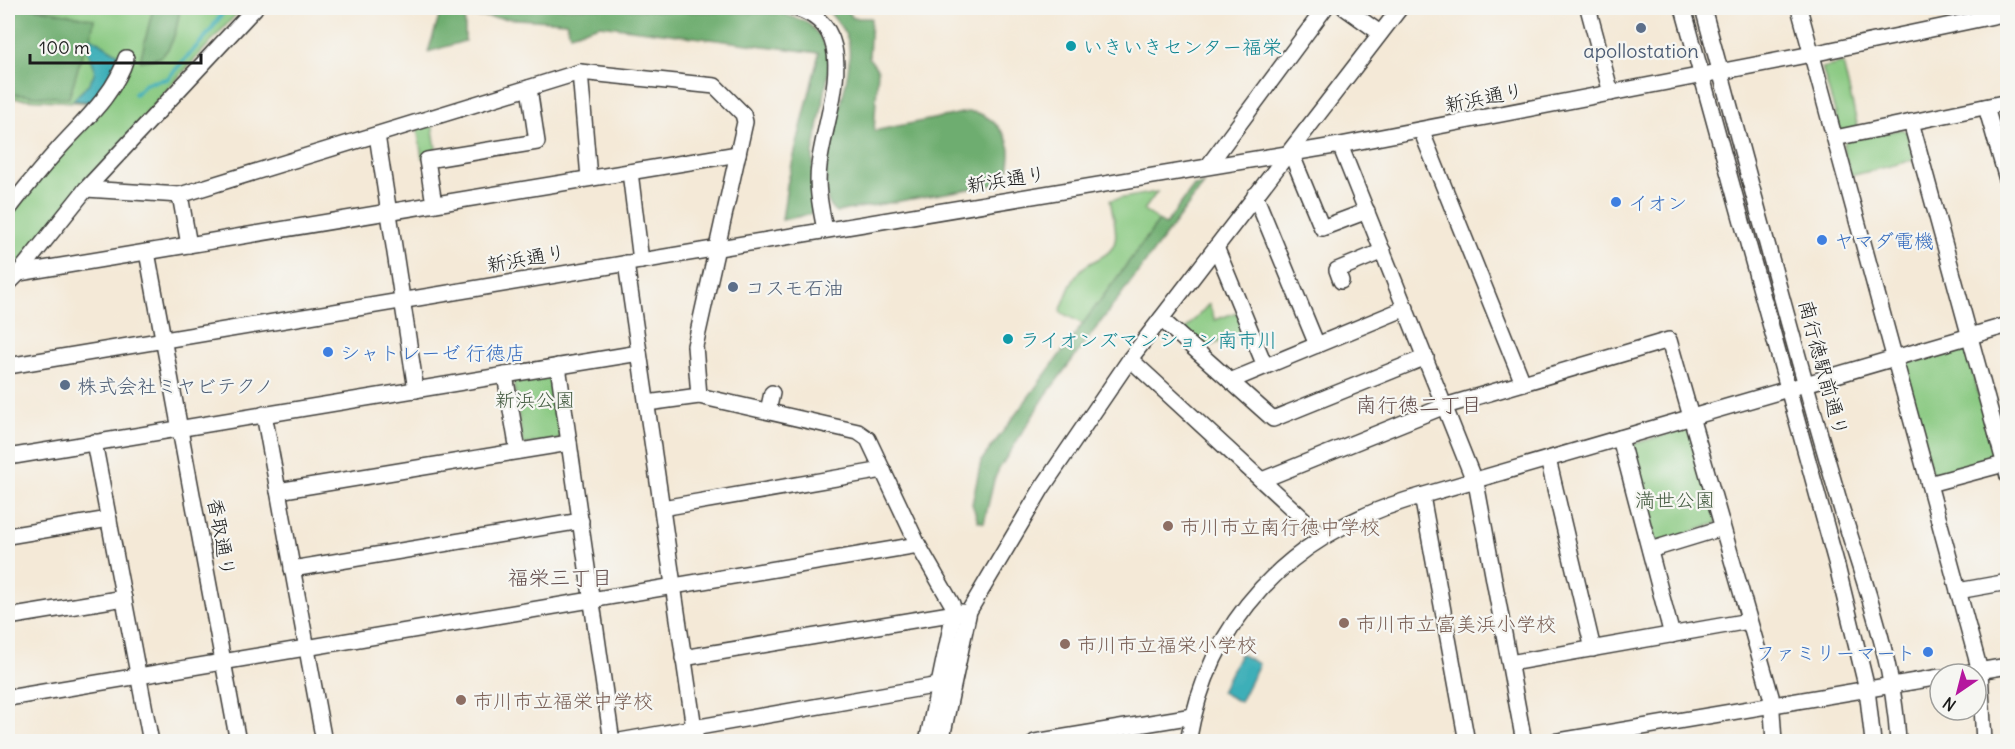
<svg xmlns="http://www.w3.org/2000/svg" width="2015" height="749" viewBox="0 0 2015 749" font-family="Delius,'Klee One',sans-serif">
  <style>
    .green { fill: #89c981; stroke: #52724e; stroke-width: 1.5 }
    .forest { fill: #6ead6f; stroke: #456446; stroke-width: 1.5 }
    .water { fill: #3eafb8; stroke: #2d666a; stroke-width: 1.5 }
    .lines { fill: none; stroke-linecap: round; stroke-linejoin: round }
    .stream { stroke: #3eafb8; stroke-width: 4 }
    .minor-casing { stroke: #3c3b38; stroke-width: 18 }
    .minor { stroke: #fff; stroke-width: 15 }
    .service-dot { fill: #5c6f8a; stroke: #f6f6f2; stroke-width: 2 }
    .culture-dot { fill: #0f9aa8; stroke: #f6f6f2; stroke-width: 2 }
    .shop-dot { fill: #3f7fe0; stroke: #f6f6f2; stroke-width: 2 }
    .education-dot { fill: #8d6e63; stroke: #f6f6f2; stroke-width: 2 }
    .labels { text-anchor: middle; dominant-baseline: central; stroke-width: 4.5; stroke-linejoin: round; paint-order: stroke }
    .culture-label { font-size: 20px; fill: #0d838f; stroke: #f6f6f2; text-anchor: start }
    .service-label { font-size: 20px; fill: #4e5e75; stroke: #f6f6f2; text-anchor: start }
    .street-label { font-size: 20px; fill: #1c1c1c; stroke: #f6f6f2 }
    .shop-label { font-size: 20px; fill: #366cbe; stroke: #f6f6f2; text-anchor: start }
    .park-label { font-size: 20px; fill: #42593f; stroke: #f6f6f2 }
    .education-label { font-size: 20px; fill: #785e54; stroke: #f6f6f2; text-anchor: start }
    .neighbourhood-label { font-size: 21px; fill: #624c4b; stroke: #f6f6f2 }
  </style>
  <rect width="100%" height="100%" fill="#f6f6f2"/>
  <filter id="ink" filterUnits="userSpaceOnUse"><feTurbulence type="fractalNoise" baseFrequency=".0167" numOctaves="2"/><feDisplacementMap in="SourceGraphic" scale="12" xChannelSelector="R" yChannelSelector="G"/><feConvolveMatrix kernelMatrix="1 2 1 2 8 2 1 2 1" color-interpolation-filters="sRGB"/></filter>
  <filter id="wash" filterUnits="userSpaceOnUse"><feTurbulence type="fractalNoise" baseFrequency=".008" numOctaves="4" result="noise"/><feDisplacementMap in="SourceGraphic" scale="24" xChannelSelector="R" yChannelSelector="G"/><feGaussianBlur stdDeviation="1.35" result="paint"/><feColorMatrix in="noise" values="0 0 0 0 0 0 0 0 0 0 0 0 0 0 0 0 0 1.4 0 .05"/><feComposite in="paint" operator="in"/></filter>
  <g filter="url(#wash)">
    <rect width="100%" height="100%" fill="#f4e9d7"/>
    <g class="green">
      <path d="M8,8H242L165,92L8,276V219L36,182L107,104L8,98Z"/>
      <path d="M1843,63L1858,128L1841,132L1822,68Z"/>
      <path d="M432,123L437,155L422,158L417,128Z"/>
      <path d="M1902,129L1907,132L1914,160L1850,176L1843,146L1846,141Z"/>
      <path d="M1157,192L1144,210L1159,221L1083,324L1060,312C1066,297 1070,282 1081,270C1091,259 1111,258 1115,241C1118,230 1112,212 1110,200Z"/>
      <path d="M1209,304L1215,320L1237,312L1245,332L1202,349L1183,332Z"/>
      <path d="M1962,347L1967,351L1996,460L1932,476L1903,368L1907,363Z"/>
      <path d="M549,373L554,376L562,435L558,440L523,445L513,380Z"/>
      <path d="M1685,429L1690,431L1717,523L1656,545L1628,449L1630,445Z"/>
    </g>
    <g class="forest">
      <path d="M8,8H34L94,19L91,37L85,45L69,98L8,94Z"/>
      <path d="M153,8H180C178,22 174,49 160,57C155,60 146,60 140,61Z"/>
      <path d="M442,8H609L668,11L781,13L807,22L819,35L828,51L830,65L813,154V208L811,214L782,220L787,185L819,53L600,25L570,34L566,22L465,16V41L428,52Z"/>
      <path d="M826,8H846L853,18H871L869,58L878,70L874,131C897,126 920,122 942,117C951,116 961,112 970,112C990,112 1012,137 1010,156C1008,173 1010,178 993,185L836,212C802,188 862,75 847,38C843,27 833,17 826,8Z"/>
      <path d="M1204,184L1046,395L999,469L994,480L984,523L978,521L972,504L981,461L1159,221L1165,225L1194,186Z"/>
    </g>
    <g class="water">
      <path d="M91,37L120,55L117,65L93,102L73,100C82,90 100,78 93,63C91,57 87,52 85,45Z"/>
      <path d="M1240,654L1259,664L1240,702L1221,692Z"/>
    </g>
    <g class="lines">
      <path class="stream" d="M135,94L147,83L167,79L208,34L226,8"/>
    </g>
  </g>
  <g filter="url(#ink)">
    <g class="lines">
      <g class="minor-casing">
        <g id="minor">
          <path d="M795,8C866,28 824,116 819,166C816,188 821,209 825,230"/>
          <path d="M1345,8L1380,33"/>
          <path d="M1588,8L1611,93"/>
          <path d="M1683,8L1836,562L1867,689L1873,742"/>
          <path d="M1703,8C1747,168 1789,330 1836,490C1860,573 1894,655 1898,742"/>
          <path d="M1799,8L1980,671L1984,742"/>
          <path d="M580,72L589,178"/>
          <path d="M1986,107L2008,183"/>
          <path d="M1911,122L2008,476"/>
          <path d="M1421,130L1523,383"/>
          <path d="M377,135L416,390"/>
          <path d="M1835,138L2008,102"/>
          <path d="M1340,145L1477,488L1524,742"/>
          <path d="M1291,153L1322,228L1367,211"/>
          <path d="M1208,166L1325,8"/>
          <path d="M630,172L641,261"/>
          <path d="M86,189L180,195L580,72L715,86L743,114L745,122L695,346L699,396"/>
          <path d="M180,195L189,245"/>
          <path d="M1255,195L1317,345"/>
          <path d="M434,204L427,160L537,142L529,88"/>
          <path d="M8,210C25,188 43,166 62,145C85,120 116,92 126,58"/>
          <path d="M1216,247L1265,366"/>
          <path d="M147,252L238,742"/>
          <path d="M626,263L696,742"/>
          <path d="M19,273L738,154"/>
          <path d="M1341,281L1337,270L1383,251"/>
          <path d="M8,284L19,273L86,189L255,8"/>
          <path d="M1161,319L1273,419L1426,357"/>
          <path d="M1130,359L1323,537"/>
          <path d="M8,366L1340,145L1812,54L2008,13"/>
          <path d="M558,366L612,742"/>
          <path d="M505,375L518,451"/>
          <path d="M1230,381L1406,308"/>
          <path d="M647,403L699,396L858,432L868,439L918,545L952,604L954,612L927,742"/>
          <path d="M768,411L772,393"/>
          <path d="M264,414L324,742"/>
          <path d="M1620,438L1672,635"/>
          <path d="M94,442L151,742"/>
          <path d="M8,457L639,353"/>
          <path d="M1548,459L1593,649"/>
          <path d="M1262,480L1445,406L1669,340L1771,696L1774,742"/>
          <path d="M1929,484L2004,464"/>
          <path d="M278,491L569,443"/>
          <path d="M1422,496L1467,742"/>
          <path d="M662,508L883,470"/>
          <path d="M8,536L109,519"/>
          <path d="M1650,550L1722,528"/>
          <path d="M292,569L581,521"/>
          <path d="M1958,591L2008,582"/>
          <path d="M8,617L124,598"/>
          <path d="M683,658L962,612"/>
          <path d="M1510,663L1749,621"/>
          <path d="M1960,674L2008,666"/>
          <path d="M8,698L918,545"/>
          <path d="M614,742L939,685"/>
          <path d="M941,742L969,611L1042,488L1130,359L1400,8"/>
          <path d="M1035,742L1193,716"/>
          <path d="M1188,742C1209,619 1290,536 1407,500L2008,325"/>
          <path d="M1553,742L1940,677"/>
        </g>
      </g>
      <use href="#minor" class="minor"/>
    </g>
  </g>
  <g class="service-dot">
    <circle cx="1641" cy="28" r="6"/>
    <circle cx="733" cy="287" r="6"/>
    <circle cx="65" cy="385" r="6"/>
  </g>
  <g class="culture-dot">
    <circle cx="1071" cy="46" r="6"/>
    <circle cx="1008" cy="339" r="6"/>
  </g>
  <g class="shop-dot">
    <circle cx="1616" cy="202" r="6"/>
    <circle cx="1822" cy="240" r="6"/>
    <circle cx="328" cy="352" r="6"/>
    <circle cx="1928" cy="652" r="6"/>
  </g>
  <g class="education-dot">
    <circle cx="1168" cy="526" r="6"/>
    <circle cx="1344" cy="623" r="6"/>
    <circle cx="1065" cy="644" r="6"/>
    <circle cx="461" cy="700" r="6"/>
  </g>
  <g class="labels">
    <g class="culture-label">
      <text x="1083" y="46">いきいきセンター福栄</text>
      <text x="1020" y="339">ライオンズマンション南市川</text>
    </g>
    <g class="service-label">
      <text x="1641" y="50" text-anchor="middle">apollostation</text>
      <text x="745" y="287">コスモ石油</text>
      <text x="77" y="385">株式会社ミヤビテクノ</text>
    </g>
    <g class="street-label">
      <text transform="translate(1484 97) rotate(-11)">新浜通り</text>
      <text transform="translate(1006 179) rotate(-9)">新浜通り</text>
      <text transform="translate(526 258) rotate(-10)">新浜通り</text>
      <text transform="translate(1824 368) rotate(75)">南行徳駅前通り</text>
      <text transform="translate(222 537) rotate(80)">香取通り</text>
    </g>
    <g class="shop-label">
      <text x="1628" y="202">イオン</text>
      <text x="1834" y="240">ヤマダ電機</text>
      <text x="340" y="352">シャトレーゼ 行徳店</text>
      <text x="1916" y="652" text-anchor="end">ファミリーマート</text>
    </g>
    <g class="park-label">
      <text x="535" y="399">新浜公園</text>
      <text x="1675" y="499">満世公園</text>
    </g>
    <g class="education-label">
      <text x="1180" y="526">市川市立南行徳中学校</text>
      <text x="1356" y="623">市川市立富美浜小学校</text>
      <text x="1077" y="644">市川市立福栄小学校</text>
      <text x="473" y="700">市川市立福栄中学校</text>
    </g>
    <g class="neighbourhood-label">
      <text x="1419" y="404">南行徳二丁目</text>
      <text x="560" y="577">福栄三丁目</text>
    </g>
  </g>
  <rect width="2015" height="749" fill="none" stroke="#f6f6f2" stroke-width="30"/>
  <g transform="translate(1958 692) rotate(215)"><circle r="28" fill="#f6f6f2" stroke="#9f9f9c" stroke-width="1.5"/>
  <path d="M0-4.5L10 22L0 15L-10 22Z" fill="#b5179e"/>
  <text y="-9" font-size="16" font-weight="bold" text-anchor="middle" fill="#1c1c1c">N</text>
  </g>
  <path d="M30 54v9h171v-9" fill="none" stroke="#1c1c1c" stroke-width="3"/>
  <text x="39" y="54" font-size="18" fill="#1c1c1c" stroke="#f6f6f2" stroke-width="4.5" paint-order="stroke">100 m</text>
</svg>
